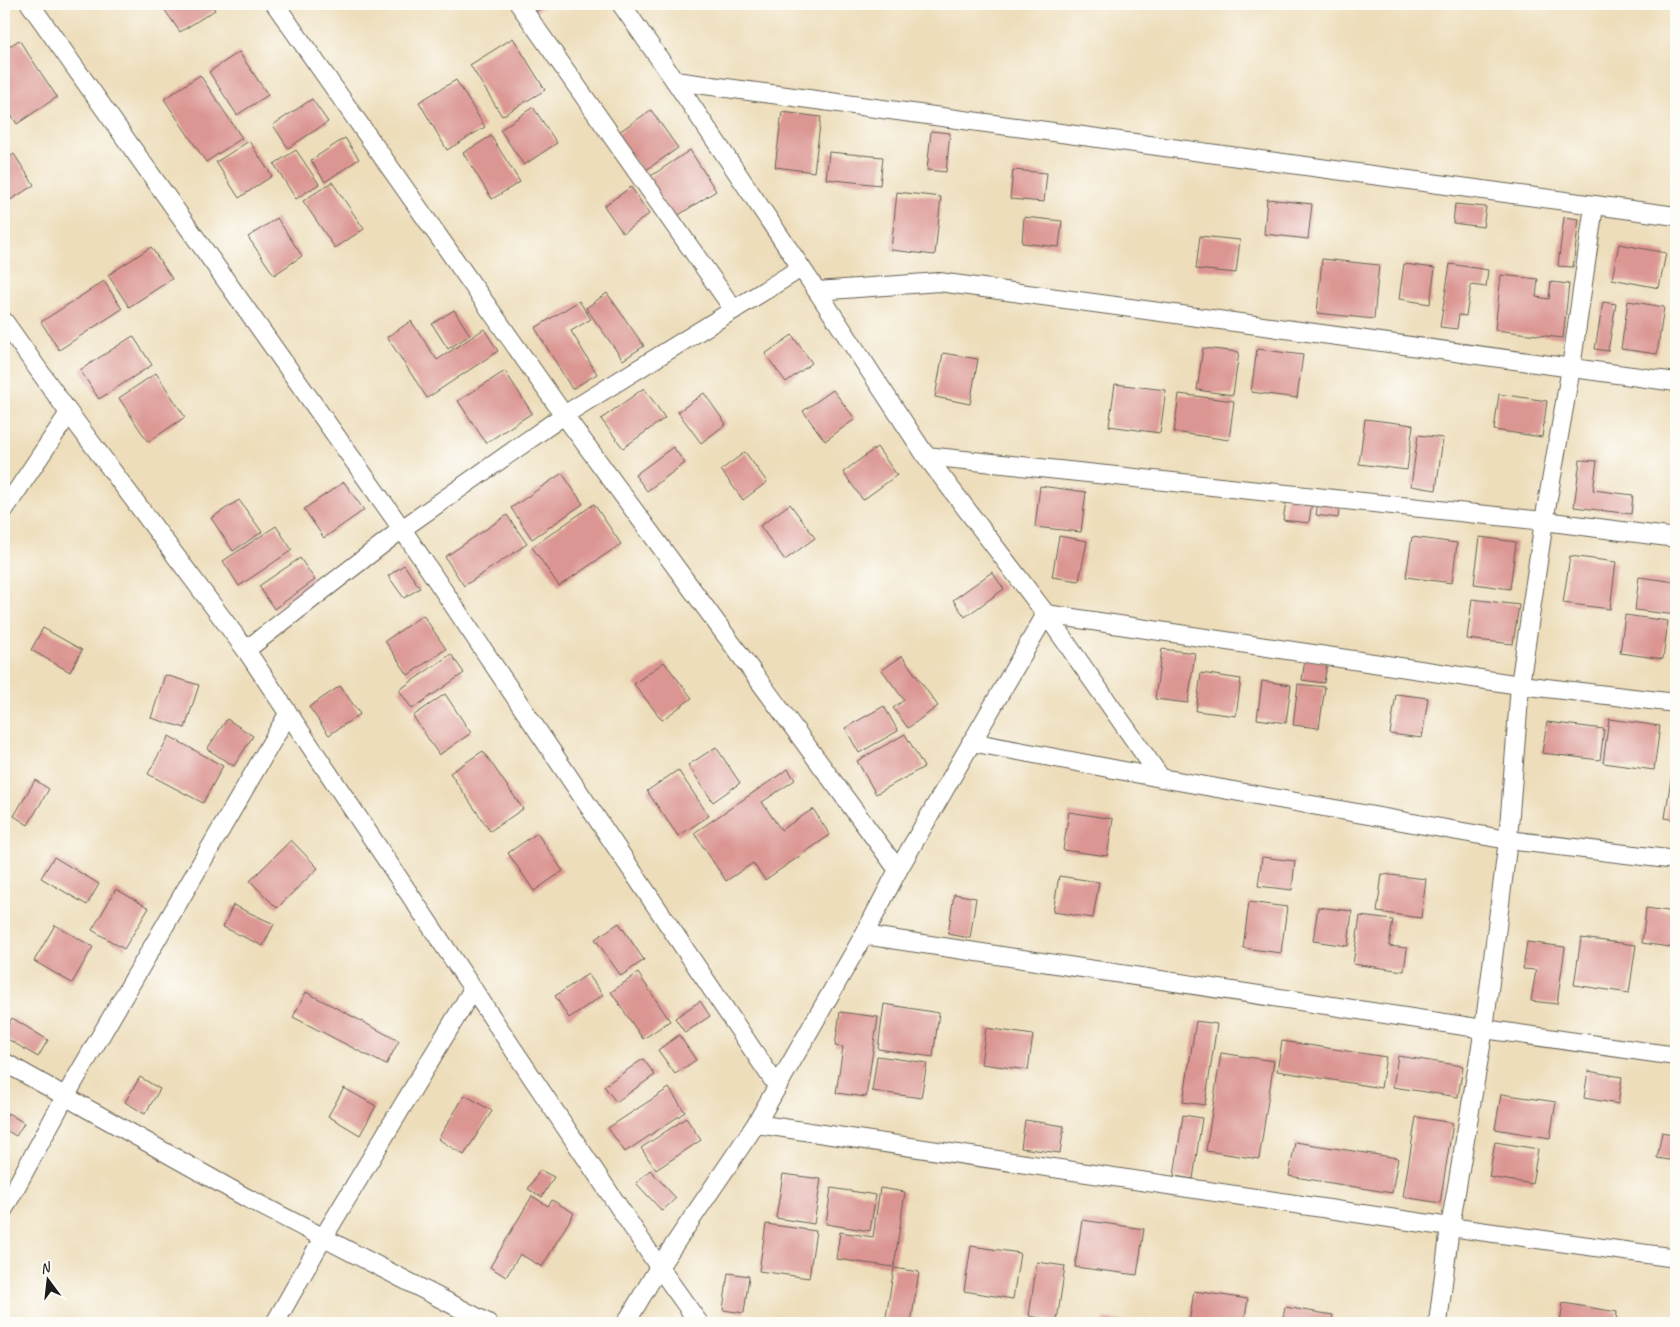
<svg xmlns="http://www.w3.org/2000/svg" width="1680" height="1327" viewBox="0 0 1680 1327" font-family="Caveat,sans-serif">
  <style>
    .building { fill: #db9592 }
    .lines { fill: none; stroke-linecap: round; stroke-linejoin: round }
    .street-casing { stroke: #656053; stroke-width: 20 }
    .street { stroke: #fff; stroke-width: 18 }
  </style>
  <rect width="100%" height="100%" fill="#fdfcf7"/>
  <filter id="ink" filterUnits="userSpaceOnUse"><feTurbulence type="fractalNoise" baseFrequency=".02" numOctaves="2"/><feDisplacementMap in="SourceGraphic" scale="10" xChannelSelector="R" yChannelSelector="G"/><feConvolveMatrix kernelMatrix="1 2 1 2 8 2 1 2 1" color-interpolation-filters="sRGB"/></filter>
  <filter id="wash" filterUnits="userSpaceOnUse"><feTurbulence type="fractalNoise" baseFrequency=".0096" numOctaves="4" result="noise"/><feDisplacementMap in="SourceGraphic" scale="20" xChannelSelector="R" yChannelSelector="G"/><feGaussianBlur stdDeviation="1.12" result="paint"/><feColorMatrix in="noise" values="0 0 0 0 0 0 0 0 0 0 0 0 0 0 0 0 0 1.4 0 .05"/><feComposite in="paint" operator="in"/></filter>
  <g filter="url(#wash)">
    <rect width="100%" height="100%" fill="#edddba"/>
    <g id="blocks">
      <g class="building">
        <path d="M172,4H211L215,10L180,32L164,9Z"/>
        <path d="M523,4H548L530,15Z"/>
        <path d="M513,38L545,90L502,116L470,65Z"/>
        <path d="M19,40L57,97L17,124L4,104V50Z"/>
        <path d="M239,52L268,95L237,115L209,72Z"/>
        <path d="M200,75L242,138L206,162L164,99Z"/>
        <path d="M456,80L485,127L447,150L419,102Z"/>
        <path d="M312,99L328,122L288,148L273,125Z"/>
        <path d="M533,107L557,143L524,165L500,130Z"/>
        <path d="M651,110L678,148L643,172L616,134Z"/>
        <path d="M782,112L821,117L814,172L775,167Z"/>
        <path d="M931,131L950,133L946,172L927,170Z"/>
        <path d="M491,136L520,182L492,199L463,153Z"/>
        <path d="M345,138L359,159L325,182L311,160Z"/>
        <path d="M249,141L272,176L239,198L216,162Z"/>
        <path d="M296,150L319,184L296,199L274,164Z"/>
        <path d="M690,150L716,191L674,218L648,178Z"/>
        <path d="M829,152L883,157L880,185L826,179Z"/>
        <path d="M14,154L34,185L9,201L4,193V161Z"/>
        <path d="M1013,170L1047,173L1044,202L1010,199Z"/>
        <path d="M332,182L364,229L335,248L303,201Z"/>
        <path d="M631,187L649,214L623,233L604,206Z"/>
        <path d="M897,192L941,197L935,255L891,250Z"/>
        <path d="M1267,199L1312,204L1308,239L1264,234Z"/>
        <path d="M1455,204L1486,207L1483,227L1453,223Z"/>
        <path d="M1024,217L1062,221L1059,247L1022,243Z"/>
        <path d="M1564,217L1579,219L1573,267L1558,266Z"/>
        <path d="M277,218L302,256L274,275L248,237Z"/>
        <path d="M1200,236L1240,240L1236,273L1196,269Z"/>
        <path d="M1619,244L1666,253L1659,288L1612,279Z"/>
        <path d="M151,247L172,279L129,307L108,275Z"/>
        <path d="M1322,259L1379,265L1374,319L1317,313Z"/>
        <path d="M1404,264L1435,268L1430,304L1399,299Z"/>
        <path d="M1450,264L1488,270L1486,287L1471,285L1466,316L1459,315L1457,329L1440,327Z"/>
        <path d="M1501,275L1538,279L1536,297L1549,299L1551,282L1569,284L1563,338L1495,330Z"/>
        <path d="M104,281L122,309L59,350L41,322Z"/>
        <path d="M607,293L644,346L623,360L586,308Z"/>
        <path d="M579,301L591,319L571,331L597,374L572,389L535,328Z"/>
        <path d="M1628,301L1664,307L1657,354L1621,349Z"/>
        <path d="M1603,302L1616,304L1608,351L1595,349Z"/>
        <path d="M454,310L470,335L448,349L432,324Z"/>
        <path d="M411,321L437,360L484,329L498,351L427,398L387,337Z"/>
        <path d="M792,335L812,363L786,382L765,354Z"/>
        <path d="M133,336L152,365L99,399L80,370Z"/>
        <path d="M1203,348L1239,352L1233,395L1197,390Z"/>
        <path d="M1257,349L1303,355L1297,398L1251,392Z"/>
        <path d="M943,353L978,359L970,404L935,397Z"/>
        <path d="M505,371L532,413L486,443L458,401Z"/>
        <path d="M156,373L185,417L148,442L119,398Z"/>
        <path d="M1115,384L1166,390L1160,433L1109,426Z"/>
        <path d="M644,388L665,418L623,448L601,419Z"/>
        <path d="M833,390L855,419L825,441L803,411Z"/>
        <path d="M704,393L726,424L701,443L678,412Z"/>
        <path d="M1179,394L1234,401L1229,440L1174,432Z"/>
        <path d="M1499,394L1547,401L1542,437L1494,430Z"/>
        <path d="M1365,419L1413,425L1407,470L1359,464Z"/>
        <path d="M1418,435L1443,438L1436,490L1411,486Z"/>
        <path d="M673,447L685,463L647,491L635,475Z"/>
        <path d="M877,447L897,475L863,500L843,472Z"/>
        <path d="M745,452L767,482L743,500L721,470Z"/>
        <path d="M1580,460L1597,461L1593,490L1633,495L1631,514L1574,507Z"/>
        <path d="M562,473L583,504L532,539L511,508Z"/>
        <path d="M344,482L364,510L324,538L304,509Z"/>
        <path d="M1040,486L1086,492L1081,532L1035,527Z"/>
        <path d="M1287,496L1312,500L1309,523L1283,520Z"/>
        <path d="M239,500L262,532L233,551L211,518Z"/>
        <path d="M1318,502L1340,505L1338,518L1316,515Z"/>
        <path d="M594,504L621,544L559,586L532,547Z"/>
        <path d="M790,504L815,538L785,560L760,526Z"/>
        <path d="M507,515L527,544L464,586L445,557Z"/>
        <path d="M276,526L292,550L239,586L223,561Z"/>
        <path d="M1059,536L1087,541L1079,581L1052,577Z"/>
        <path d="M1412,537L1457,543L1452,583L1406,577Z"/>
        <path d="M1480,537L1516,542L1510,589L1474,584Z"/>
        <path d="M1570,556L1616,562L1610,609L1563,603Z"/>
        <path d="M300,558L315,580L274,609L259,586Z"/>
        <path d="M404,565L420,588L404,598L388,576Z"/>
        <path d="M992,572L1004,589L965,617L953,600Z"/>
        <path d="M1639,577L1676,582V615L1635,610Z"/>
        <path d="M1472,599L1519,605L1513,644L1467,639Z"/>
        <path d="M423,615L446,649L408,675L385,641Z"/>
        <path d="M1625,615L1668,621L1663,659L1620,653Z"/>
        <path d="M43,628L82,650L70,672L31,650Z"/>
        <path d="M1162,649L1195,653L1188,703L1155,699Z"/>
        <path d="M451,654L464,673L412,709L399,690Z"/>
        <path d="M902,656L938,706L908,728L893,708L904,700L882,670Z"/>
        <path d="M1305,659L1327,662L1324,683L1302,680Z"/>
        <path d="M664,662L692,698L662,720L634,684Z"/>
        <path d="M1201,673L1241,679L1236,716L1196,711Z"/>
        <path d="M165,675L199,685L185,728L151,718Z"/>
        <path d="M1262,681L1291,685L1286,723L1257,719Z"/>
        <path d="M1298,684L1325,687L1319,728L1293,725Z"/>
        <path d="M340,686L360,714L329,735L309,707Z"/>
        <path d="M445,694L471,733L439,755L413,716Z"/>
        <path d="M1396,694L1428,698L1422,738L1390,734Z"/>
        <path d="M884,706L898,731L859,753L845,728Z"/>
        <path d="M227,719L253,736L234,766L207,749Z"/>
        <path d="M1609,719L1660,726L1654,770L1603,763Z"/>
        <path d="M1547,722L1604,729L1600,760L1542,753Z"/>
        <path d="M905,734L924,767L876,794L857,761Z"/>
        <path d="M169,736L223,766L203,803L148,774Z"/>
        <path d="M716,747L740,783L713,802L688,765Z"/>
        <path d="M483,751L523,809L490,831L450,773Z"/>
        <path d="M788,769L795,780L762,802L781,830L813,809L830,835L765,880L753,863L726,881L694,833Z"/>
        <path d="M678,770L709,816L678,836L647,791Z"/>
        <path d="M1671,779L1676,780V820L1665,818Z"/>
        <path d="M35,780L49,789L28,825L14,816Z"/>
        <path d="M1069,812L1113,819L1107,856L1063,850Z"/>
        <path d="M537,833L563,871L534,891L508,853Z"/>
        <path d="M291,840L318,868L277,908L250,881Z"/>
        <path d="M54,857L99,884L87,905L41,878Z"/>
        <path d="M1262,857L1295,861L1292,890L1258,886Z"/>
        <path d="M1382,874L1426,879L1421,918L1377,912Z"/>
        <path d="M1059,876L1099,882L1093,918L1053,912Z"/>
        <path d="M116,889L149,908L124,949L92,930Z"/>
        <path d="M954,894L976,898L970,938L948,934Z"/>
        <path d="M1249,902L1287,907L1281,953L1243,948Z"/>
        <path d="M233,905L274,924L263,946L223,927Z"/>
        <path d="M1318,907L1352,911L1348,946L1313,941Z"/>
        <path d="M1646,908L1676,912V948L1642,943Z"/>
        <path d="M1360,916L1393,920L1389,946L1407,948L1404,971L1353,964Z"/>
        <path d="M619,923L644,960L621,976L595,939Z"/>
        <path d="M55,925L93,947L72,983L34,961Z"/>
        <path d="M1581,938L1636,945L1629,993L1574,985Z"/>
        <path d="M1527,942L1565,947L1557,1004L1531,1001L1536,970L1523,969Z"/>
        <path d="M638,973L670,1021L643,1039L611,992Z"/>
        <path d="M588,974L603,995L569,1018L555,996Z"/>
        <path d="M306,992L399,1041L386,1065L293,1017Z"/>
        <path d="M700,1001L710,1016L685,1033L675,1018Z"/>
        <path d="M884,1004L939,1013L933,1057L878,1049Z"/>
        <path d="M840,1012L878,1017L866,1097L836,1093L843,1047L835,1046Z"/>
        <path d="M12,1018L48,1040L38,1057L4,1037V1033Z"/>
        <path d="M1196,1021L1217,1024L1205,1105L1183,1102Z"/>
        <path d="M986,1028L1033,1035L1028,1070L981,1064Z"/>
        <path d="M679,1035L696,1060L675,1074L658,1050Z"/>
        <path d="M1282,1041L1386,1057L1381,1088L1277,1071Z"/>
        <path d="M1221,1053L1274,1061L1259,1159L1206,1151Z"/>
        <path d="M877,1056L927,1063L921,1098L872,1091Z"/>
        <path d="M1398,1056L1463,1066L1458,1097L1393,1087Z"/>
        <path d="M643,1059L655,1075L616,1102L604,1086Z"/>
        <path d="M1588,1071L1622,1077L1618,1104L1584,1098Z"/>
        <path d="M140,1077L160,1089L145,1114L125,1102Z"/>
        <path d="M344,1088L376,1106L360,1135L328,1116Z"/>
        <path d="M669,1088L685,1112L625,1152L608,1128Z"/>
        <path d="M1501,1094L1556,1102L1550,1138L1495,1129Z"/>
        <path d="M465,1095L492,1111L464,1155L438,1139Z"/>
        <path d="M8,1113L24,1123L16,1136L4,1129V1120Z"/>
        <path d="M1183,1115L1202,1118L1193,1179L1174,1176Z"/>
        <path d="M1416,1117L1453,1123L1440,1203L1403,1197Z"/>
        <path d="M686,1118L701,1140L656,1170L641,1148Z"/>
        <path d="M1025,1120L1064,1126L1060,1153L1021,1148Z"/>
        <path d="M1662,1132L1676,1135V1161L1657,1158Z"/>
        <path d="M1295,1142L1398,1158L1392,1193L1289,1176Z"/>
        <path d="M1495,1142L1538,1149L1532,1184L1489,1177Z"/>
        <path d="M540,1170L554,1177L542,1197L528,1189Z"/>
        <path d="M650,1170L676,1198L662,1211L636,1183Z"/>
        <path d="M783,1174L821,1179L814,1224L776,1218Z"/>
        <path d="M831,1188L876,1195L870,1231L826,1224Z"/>
        <path d="M880,1188L905,1192L894,1267L836,1259L840,1232L873,1237Z"/>
        <path d="M532,1196L548,1206L552,1200L574,1213L542,1267L520,1254L506,1277L490,1267Z"/>
        <path d="M1082,1220L1144,1229L1137,1275L1075,1267Z"/>
        <path d="M766,1224L816,1231L809,1278L759,1271Z"/>
        <path d="M971,1246L1020,1253L1013,1299L964,1291Z"/>
        <path d="M1037,1262L1065,1266L1057,1321L1029,1316Z"/>
        <path d="M894,1268L919,1272L911,1323H885Z"/>
        <path d="M728,1273L749,1276L744,1313L723,1310Z"/>
        <path d="M1194,1291L1248,1299L1244,1323H1189Z"/>
        <path d="M1563,1303L1617,1312L1616,1323H1560Z"/>
        <path d="M1285,1307L1333,1315L1331,1323H1282Z"/>
        <path d="M1104,1319L1125,1322V1323H1104Z"/>
      </g>
    </g>
  </g>
  <g filter="url(#ink)">
    <use href="#blocks" fill-opacity="0" stroke="#656053" stroke-width="1"/>
    <g class="lines">
      <g class="street-casing">
        <g id="street">
          <path d="M30,4L402,529L777,1086"/>
          <path d="M275,4L564,415L898,870"/>
          <path d="M519,4L734,310"/>
          <path d="M621,4L675,81L817,291L926,456L1046,614L1161,778"/>
          <path d="M675,81L1676,216"/>
          <path d="M817,291L939,282L1676,382"/>
          <path d="M4,321L69,413L246,650L659,1267L699,1323"/>
          <path d="M926,456L1544,521L1676,538"/>
          <path d="M4,510L69,413"/>
          <path d="M246,650L402,529L564,415L801,268"/>
          <path d="M971,742L1161,778L1508,840L1676,860"/>
          <path d="M864,935L1484,1029L1676,1056"/>
          <path d="M4,1062L245,1197L488,1323"/>
          <path d="M756,1124L1450,1227L1676,1258"/>
          <path d="M4,1209L65,1097L288,714"/>
          <path d="M275,1323L323,1238L473,989"/>
          <path d="M626,1323L659,1267L756,1124L864,935L898,870L1046,614L1520,685L1676,703"/>
          <path d="M1438,1323L1450,1227L1484,1029L1508,840L1520,685L1544,521L1571,368L1594,206"/>
        </g>
      </g>
      <use href="#street" class="street"/>
    </g>
  </g>
  <rect width="1680" height="1327" fill="none" stroke="#fdfcf7" stroke-width="20"/>
  <g transform="translate(48 1280) rotate(345)" stroke="#fdfcf7" stroke-width="4" paint-order="stroke">
  <path d="M0-4L9 19L0 12L-9 19Z" fill="#1c1c1c"/>
  <text y="-8" font-size="14" font-weight="bold" text-anchor="middle" fill="#1c1c1c">N</text>
  </g>
</svg>
